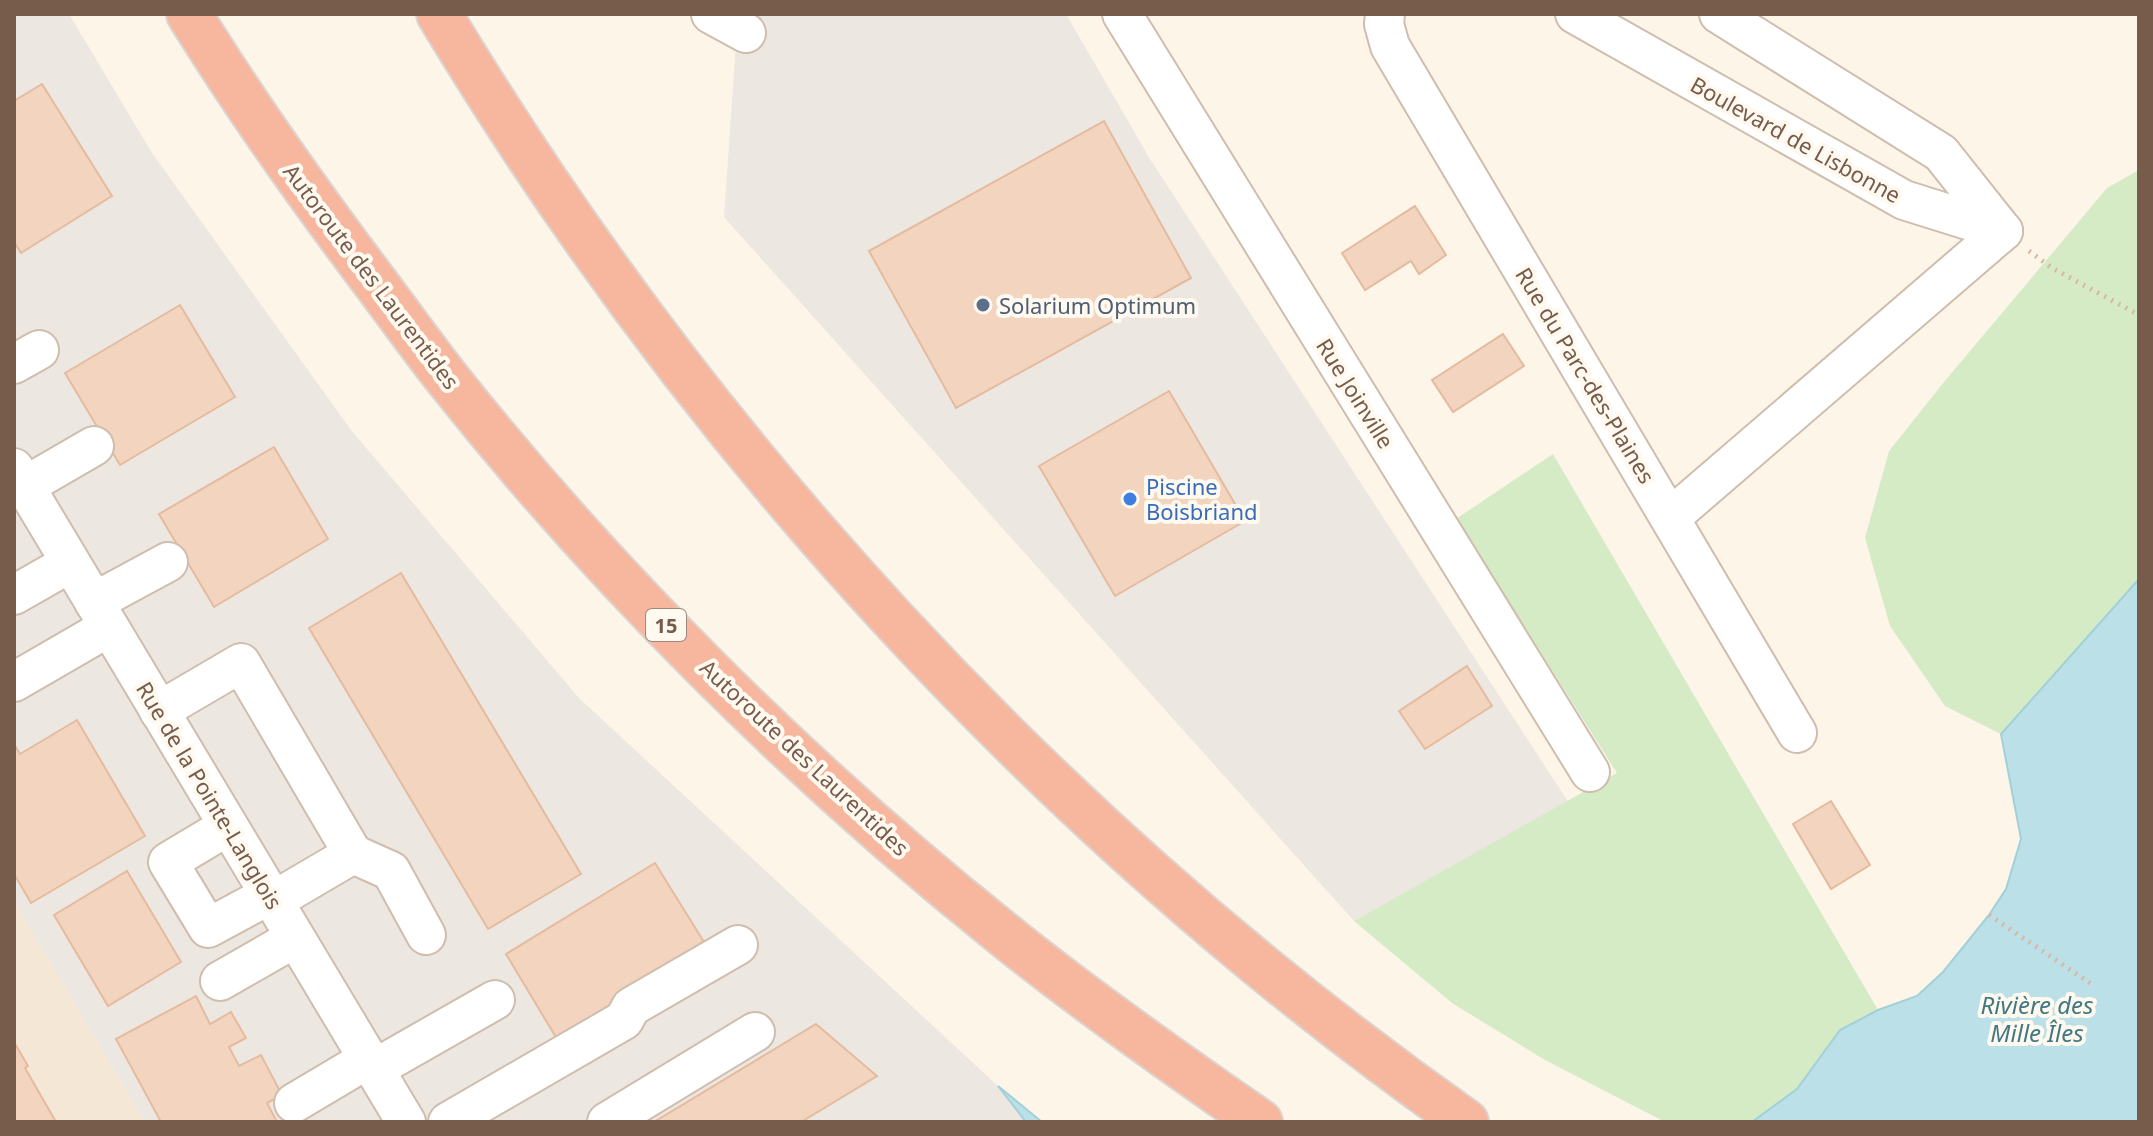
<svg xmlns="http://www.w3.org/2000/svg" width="2153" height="1136" viewBox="0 0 2153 1136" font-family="'Noto Sans',sans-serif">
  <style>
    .residential { fill: #f4e7d6 }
    .industrial { fill: #ede7e1 }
    .green { fill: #d4ebc6 }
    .water { fill: #bce0e7; stroke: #a2d0d9; stroke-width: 2 }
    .building { fill: #f2d4bf; stroke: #e5bb9f; stroke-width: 2 }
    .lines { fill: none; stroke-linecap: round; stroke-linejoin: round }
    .minor-casing { stroke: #cfbdad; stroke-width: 42 }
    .highway-casing { stroke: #dcd4d0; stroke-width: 48 }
    .path { stroke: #d8b7a2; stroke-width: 5; stroke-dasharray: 2 6; stroke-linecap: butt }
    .minor { stroke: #fff; stroke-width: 38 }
    .highway { stroke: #f7b79f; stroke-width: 44 }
    .service-dot { fill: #5c6f8a; stroke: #fff9ef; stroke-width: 3 }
    .shop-dot { fill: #3f7fe0; stroke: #fff9ef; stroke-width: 3 }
    .labels { text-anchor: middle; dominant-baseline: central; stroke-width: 8; stroke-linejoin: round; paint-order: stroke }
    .shield { fill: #fff9ef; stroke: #a08a7c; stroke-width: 2 }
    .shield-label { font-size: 20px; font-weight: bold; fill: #775b4b }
    .street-label { font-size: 22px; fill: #775b4b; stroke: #fff9ef }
    .service-label { font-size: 22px; fill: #4e5e75; stroke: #fff9ef; text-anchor: start }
    .shop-label { font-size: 22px; fill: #366cbe; stroke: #fff9ef; text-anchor: start }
    .water-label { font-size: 24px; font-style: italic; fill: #417883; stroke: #fff9ef }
  </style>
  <rect width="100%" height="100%" fill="#fdf5e8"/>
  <path class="residential" d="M14,901L145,1122H14Z"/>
  <g class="industrial">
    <path d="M14,14H69L152,153L351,430L579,698L998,1086L1026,1122H145L14,901Z"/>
    <path d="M738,14H1066L1150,159L1569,803L1354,921L724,217Z"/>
  </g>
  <g class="green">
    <path d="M2139,170V579L2001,734L1945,706L1890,626L1865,538L1889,451L1944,382L2107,188Z"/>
    <path d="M1553,454L1878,1010L1840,1030L1797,1089L1752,1122H1665L1545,1060L1452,1003L1354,921L1617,773L1456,519Z"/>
  </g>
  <g class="water">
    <path d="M2139,579V1122H1752L1797,1089L1840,1030L1878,1010L1917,996L1943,972L1989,915L2006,889L2021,839L2001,734Z"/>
    <path d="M998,1086L1042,1122H1026Z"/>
  </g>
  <g class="building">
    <path d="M42,84L112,196L21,253L14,242V101Z"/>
    <path d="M1104,121L1191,278L956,408L869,251Z"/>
    <path d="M1415,206L1446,255L1419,274L1411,261L1365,290L1342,253Z"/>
    <path d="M180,305L235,397L120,465L65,373Z"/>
    <path d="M1503,334L1524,366L1453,412L1432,380Z"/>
    <path d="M1169,391L1245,521L1115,596L1039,466Z"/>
    <path d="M274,447L328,539L214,607L159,514Z"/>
    <path d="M401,573L581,874L488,929L309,628Z"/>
    <path d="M1467,666L1492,706L1425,749L1399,711Z"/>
    <path d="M77,720L145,836L31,903L14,874V744L20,754Z"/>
    <path d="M1831,801L1870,865L1831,889L1793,824Z"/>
    <path d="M655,863L707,947L557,1039L506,954Z"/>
    <path d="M127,871L181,962L108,1006L54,915Z"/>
    <path d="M196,996L210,1024L231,1012L246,1038L229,1047L239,1066L261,1055L282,1095L267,1103L277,1122H161L116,1039Z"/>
    <path d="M816,1024L877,1076L801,1122H654Z"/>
    <path d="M14,1042L28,1066L25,1068L56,1122H14Z"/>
  </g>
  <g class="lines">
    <g class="minor-casing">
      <g id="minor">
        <path d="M711,14L746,33"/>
        <path d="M1122,14L1590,772"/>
        <path d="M1385,14L1384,24L1390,46L1797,733"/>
        <path d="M1575,14L1904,200L2003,231"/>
        <path d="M1719,14L1941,153L2003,231"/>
        <path d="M14,364L39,350"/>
        <path d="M14,468L406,1122"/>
        <path d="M25,486L94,446"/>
        <path d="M1671,517L2003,231"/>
        <path d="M14,595L70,563"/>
        <path d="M94,602L168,562"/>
        <path d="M14,682L109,627"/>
        <path d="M159,711L241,663L353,854L273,901"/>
        <path d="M228,826L168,862L208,928L269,895"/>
        <path d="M353,854L391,871L426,935"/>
        <path d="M220,981L295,938"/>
        <path d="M374,1069L495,1000"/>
        <path d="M294,1103L368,1059"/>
        <path d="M448,1122L624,1020L631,1007L738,945"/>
        <path d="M607,1122L755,1032"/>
      </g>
    </g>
    <g class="highway-casing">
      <g id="highway">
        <path d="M189,14C245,105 307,192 371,277C396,310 420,344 446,377C606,579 801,772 1002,933C1085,1000 1173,1062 1260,1122"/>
        <path d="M439,14C699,447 1053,831 1466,1122"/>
      </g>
    </g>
    <g class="path">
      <path d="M2029,251L2052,268L2139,315"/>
      <path d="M1989,915L2093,985"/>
    </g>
    <use href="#minor" class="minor"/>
    <use href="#highway" class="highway"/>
  </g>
  <circle class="service-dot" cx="983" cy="305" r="8"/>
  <circle class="shop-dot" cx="1130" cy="499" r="8"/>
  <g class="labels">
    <rect class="shield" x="646" y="609" width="40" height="32" rx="6"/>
    <g class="shield-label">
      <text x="666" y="625">15</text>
    </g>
    <g class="street-label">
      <text transform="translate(1796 139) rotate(29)">Boulevard de Lisbonne</text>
      <text transform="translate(372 276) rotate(53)">Autoroute des Laurentides</text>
      <text transform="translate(1586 375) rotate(59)">Rue du Parc-des-Plaines</text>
      <text transform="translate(1356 393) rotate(58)">Rue Joinville</text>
      <text transform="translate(805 757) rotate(43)">Autoroute des Laurentides</text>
      <text transform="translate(210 795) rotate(59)">Rue de la Pointe-Langlois</text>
    </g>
    <g class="service-label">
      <text x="999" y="305">Solarium Optimum</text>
    </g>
    <g class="shop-label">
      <text x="1146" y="486">Piscine<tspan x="1146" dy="25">Boisbriand</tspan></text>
    </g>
    <g class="water-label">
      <text x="2037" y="1004">Rivière des<tspan x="2037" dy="28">Mille Îles</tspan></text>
    </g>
  </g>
  <rect width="2153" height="1136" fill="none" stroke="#775b4b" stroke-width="32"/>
</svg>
